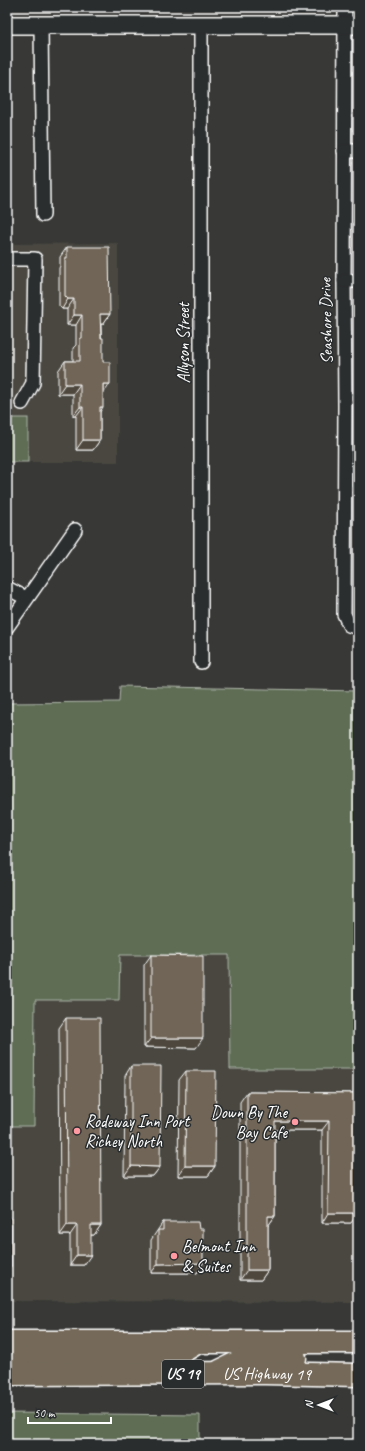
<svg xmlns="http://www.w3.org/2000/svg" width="365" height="1451" viewBox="0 0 365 1451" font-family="Caveat,sans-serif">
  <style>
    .built { fill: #484640 }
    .green { fill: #5f6d55; stroke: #afb6aa }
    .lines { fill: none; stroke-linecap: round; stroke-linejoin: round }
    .minor-casing { stroke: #fff; stroke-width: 16 }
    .tertiary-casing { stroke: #fff; stroke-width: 20 }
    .trunk-casing { stroke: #fff; stroke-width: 25 }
    .minor { stroke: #2a2d2e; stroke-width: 13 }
    .tertiary { stroke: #2a2d2e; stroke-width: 17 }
    .trunk { stroke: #746a5a; stroke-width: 22 }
    .wall { fill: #5f574a; stroke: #fff }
    .shaded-wall { fill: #4e473c; stroke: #fff }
    .building { fill: #6f6556; stroke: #fff }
    .poi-dot { fill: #ff9aa2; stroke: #2a2d2e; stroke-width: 1.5 }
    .labels { text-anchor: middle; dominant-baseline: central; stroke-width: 3; stroke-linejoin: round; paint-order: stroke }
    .shield { fill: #2a2d2e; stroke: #bfc0c0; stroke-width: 1 }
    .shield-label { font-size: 16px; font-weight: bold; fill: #fff }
    .street-label { font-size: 17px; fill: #fff; stroke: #2a2d2e }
    .poi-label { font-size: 17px; fill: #fff; stroke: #2a2d2e; text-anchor: start }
  </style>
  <rect width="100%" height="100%" fill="#383836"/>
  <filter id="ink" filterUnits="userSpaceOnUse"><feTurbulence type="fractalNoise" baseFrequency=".025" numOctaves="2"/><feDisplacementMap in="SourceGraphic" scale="8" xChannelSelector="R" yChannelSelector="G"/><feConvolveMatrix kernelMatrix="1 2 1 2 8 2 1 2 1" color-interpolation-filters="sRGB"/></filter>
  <g filter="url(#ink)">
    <g class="built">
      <path d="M118,243V462H28V418H7V244Z"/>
      <path d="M119,955H229L230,1069H358V1302L7,1301V1126H34L35,1000H119Z"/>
    </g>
    <g class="green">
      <rect x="7" y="418" width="21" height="44"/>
      <path d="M120,686L358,691V1069H230L229,955H120L119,1000H35L34,1126H7V703L119,702Z"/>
      <path d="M7,1413L200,1415V1444H7Z"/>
    </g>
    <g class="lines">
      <g class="minor-casing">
        <g id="minor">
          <path d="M345,7L344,281L345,406L344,614L349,625L358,628"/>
          <path d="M41,25L43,215"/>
          <path d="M344,151H358"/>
          <path d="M7,259H35L33,383L22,403"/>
          <path d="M344,281H358"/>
          <path d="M7,588L26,598"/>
          <path d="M7,627L75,530"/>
          <path d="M201,662V24"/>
        </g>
      </g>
      <g class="tertiary-casing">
        <path id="tertiary" d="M7,25H358"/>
      </g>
      <g class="trunk-casing">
        <g id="trunk">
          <path d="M7,1342H358"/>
          <path d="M7,1368L29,1358H172L198,1342"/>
          <path d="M220,1371L247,1358H295"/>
          <path id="s1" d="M7,1374L265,1373L358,1375"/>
        </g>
      </g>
      <use href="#minor" class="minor"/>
      <use href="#tertiary" class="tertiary"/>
      <use href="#trunk" class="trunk"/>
    </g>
    <g class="wall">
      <path d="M67,247L110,314L103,324H101L103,393L100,412V440L93,450H76V416H73V394H58V371L65,361H73V348L76,345V325H67V309H62L59,306V268L60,266V257Z"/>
      <path d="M151,955L196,1048L144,1047V965Z"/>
      <path d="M66,1018L101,1225L94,1235H91L84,1265H70V1235H60L59,1028Z"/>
      <path d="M131,1066L160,1167L153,1176H124L125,1076Z"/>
      <path d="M186,1071L215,1166L208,1176H178L179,1080Z"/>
      <path d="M247,1092L358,1093L351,1223H322V1130H275V1216L268,1226V1270L261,1280H240V1102Z"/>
      <path d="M163,1222L199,1229L203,1263L197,1273H151V1240Z"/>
    </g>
    <g class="shaded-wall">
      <path d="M68,299H74L67,309H62Z"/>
      <path d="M100,314H110L103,324H94Z"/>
      <path d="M74,315H82L76,325H67Z"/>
      <path d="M65,384H80L73,394H58Z"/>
      <path d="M103,384H110L103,394Z"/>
      <path d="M80,407H83L76,416H73Z"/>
      <path d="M100,407H103L97,417Z"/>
      <path d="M83,440H100L93,450H76Z"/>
      <path d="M151,1038H203L196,1048L144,1047Z"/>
      <path d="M275,1121H329L322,1130H268Z"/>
      <path d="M131,1166L160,1167L153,1176H124Z"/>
      <path d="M185,1166H215L208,1176H178Z"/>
      <path d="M328,1213H358L351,1223H322Z"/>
      <path d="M268,1216H275L268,1226H261Z"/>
      <path d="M67,1225H77L70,1235H60Z"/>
      <path d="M91,1225H101L94,1235H84Z"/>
      <path d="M77,1255H91L84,1265H70Z"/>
      <path d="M203,1263L197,1273H151L158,1264Z"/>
      <path d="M7,1266H11L7,1271Z"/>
      <path d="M247,1270H268L261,1280H240Z"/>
    </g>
    <g class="building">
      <path d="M67,247H109L110,314H100L101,338H103V362H110V384H103V407H100V440H83V407H80V384H65V361H80V338H82V315H74V299H68L65,296V258H67Z"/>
      <path d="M151,955L203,956V1038H151Z"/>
      <path d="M66,1018H100L101,1225H91V1255H77V1225H67Z"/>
      <path d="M131,1066H161L160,1167L131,1166Z"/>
      <path d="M186,1071H216L215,1166H185Z"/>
      <path d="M247,1092L358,1093V1213H328L329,1121H275V1216H268V1270H247Z"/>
      <rect x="7" y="1218" width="4" height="48"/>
      <path d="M163,1222H198L199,1229H203V1263L158,1264V1230H163Z"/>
    </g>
  </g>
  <g class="poi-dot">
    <circle cx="295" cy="1122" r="4"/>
    <circle cx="77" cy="1131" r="4"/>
    <circle cx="174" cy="1256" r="4"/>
  </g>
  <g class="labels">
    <rect class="shield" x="162" y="1360" width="42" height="28" rx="3"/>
    <g class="shield-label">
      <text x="183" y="1374">US 19</text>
    </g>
    <g class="street-label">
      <text transform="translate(326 321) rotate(-91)">Seashore Drive</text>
      <text transform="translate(183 343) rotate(-90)">Allyson Street</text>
      <text stroke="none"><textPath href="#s1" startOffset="260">US Highway 19</textPath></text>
    </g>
    <g class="poi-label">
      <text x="287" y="1112" text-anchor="end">Down By The<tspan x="287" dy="20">Bay Cafe</tspan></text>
      <text x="85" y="1121">Rodeway Inn Port<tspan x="85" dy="20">Richey North</tspan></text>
      <text x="182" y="1246">Belmont Inn<tspan x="182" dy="20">&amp; Suites</tspan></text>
    </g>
  </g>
  <rect width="365" height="1451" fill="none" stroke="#2a2d2e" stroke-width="24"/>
  <rect x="12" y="12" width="341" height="1427" fill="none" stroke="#fff" stroke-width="1.5" filter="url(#ink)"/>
  <g transform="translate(319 1405) rotate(270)" stroke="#2a2d2e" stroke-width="3" paint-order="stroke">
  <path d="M0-3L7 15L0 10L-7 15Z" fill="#ffffff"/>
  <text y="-6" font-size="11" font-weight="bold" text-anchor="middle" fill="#ffffff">N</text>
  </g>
  <path d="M28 1417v6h83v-6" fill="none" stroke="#ffffff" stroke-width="2"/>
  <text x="34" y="1417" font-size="12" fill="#ffffff" stroke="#2a2d2e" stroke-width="3" paint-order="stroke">50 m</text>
</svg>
